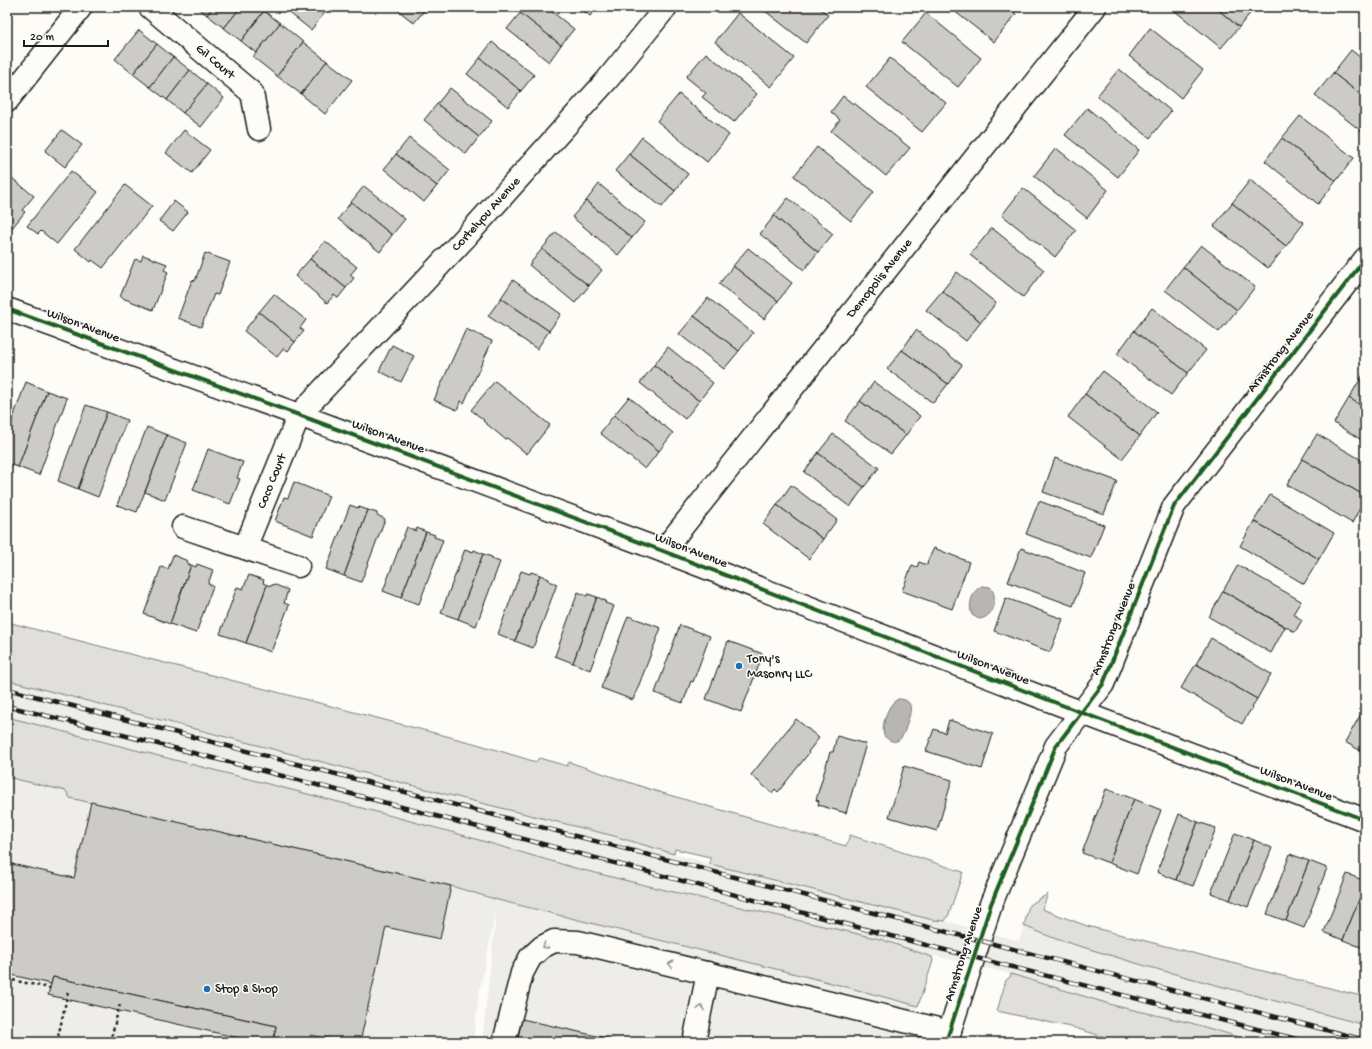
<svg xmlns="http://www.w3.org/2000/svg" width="1372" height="1049" viewBox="0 0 1372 1049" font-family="'Gochi Hand',sans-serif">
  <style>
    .built { fill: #eeede9 }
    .green { fill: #e0dfdb; stroke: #7e7e7c }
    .water { fill: #b7b6b2; stroke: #797876 }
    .building { fill: #cccbc8; stroke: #1c1c1c }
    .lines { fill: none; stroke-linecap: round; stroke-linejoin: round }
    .minor-casing { stroke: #1c1c1c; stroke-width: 25 }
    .path { stroke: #1c1c1c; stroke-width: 2.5; stroke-dasharray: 3 3; stroke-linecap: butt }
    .minor { stroke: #fdfcf7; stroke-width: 22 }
    .rail-casing { stroke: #1c1c1c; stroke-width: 4.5 }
    .rail { stroke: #fdfcf7; stroke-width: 3; stroke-dasharray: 9; stroke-linecap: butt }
    .cycleway-casing { stroke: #fdfcf7; stroke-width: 6 }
    .cycleway { stroke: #1b5e20; stroke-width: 4 }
    .oneway { stroke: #989794 }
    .poi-dot { fill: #1f6fb2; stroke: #fdfcf7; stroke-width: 1.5 }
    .labels { text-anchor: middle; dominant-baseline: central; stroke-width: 3; stroke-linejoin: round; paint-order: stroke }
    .street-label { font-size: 13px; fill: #1c1c1c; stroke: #fdfcf7 }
    .poi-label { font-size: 13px; fill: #1c1c1c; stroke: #fdfcf7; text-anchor: start }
  </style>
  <rect width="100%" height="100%" fill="#fdfcf7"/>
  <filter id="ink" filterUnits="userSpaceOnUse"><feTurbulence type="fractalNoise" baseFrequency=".025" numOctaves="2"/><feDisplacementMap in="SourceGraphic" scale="8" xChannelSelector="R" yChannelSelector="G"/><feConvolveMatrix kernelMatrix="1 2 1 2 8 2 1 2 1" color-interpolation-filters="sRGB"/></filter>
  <g filter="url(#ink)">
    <g class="built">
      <path d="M7,680L449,795L614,836L710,864L933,920L945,921L1019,941L1024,926L1056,939L1206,982L1365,1025V1042H1262L1191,1023L1116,1006L1011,974L936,956L932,957L880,939L661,889L575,868L455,833L358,807L7,717Z"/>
      <path d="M7,777L67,791L70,798L311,853L451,886L498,900L820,980L918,1006L904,1042H482L497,906L479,994L473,1042H7Z"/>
    </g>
    <g class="green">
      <path d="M7,622L477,744L536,762L539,758L567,766L569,762L652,790L846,846L850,835L963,872L949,914L945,921L933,920L710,864V857L675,849L674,854L614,836L449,795L7,680Z"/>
      <path d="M7,717L358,807L455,833L575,868L661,889L880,939L932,957L933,961L918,1006L820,980L498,900L451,886L311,853L70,798L66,791L7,777Z"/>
      <path d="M1048,894L1042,909L1087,926L1365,997V1025L1149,967L1056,939L1024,926L1029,905Z"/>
      <path d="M1011,974L1116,1006L1191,1023L1256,1042H1121L1075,1028L997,1011L1006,980L1010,977Z"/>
    </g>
    <g class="water">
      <path d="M982,586L990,587C999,597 994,618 979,619L972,615C968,605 972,590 982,586Z"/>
      <path d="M898,699C915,699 911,712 907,723C904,736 898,749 884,736C881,726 887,704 898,699Z"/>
    </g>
    <g class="building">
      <path d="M197,7H213L207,15Z"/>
      <path d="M213,7H241L224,28L207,15Z"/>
      <path d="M241,7H259L264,11L241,41L224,28Z"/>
      <path d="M297,7H323L327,10L311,30L291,14Z"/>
      <path d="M394,7H427L414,23Z"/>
      <path d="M524,7H546L574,29L561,45L520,13Z"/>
      <path d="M579,7H598L590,16Z"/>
      <path d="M760,7H819L828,15L806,43Z"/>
      <path d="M949,7H1008L1016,14L994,42Z"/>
      <path d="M1170,7H1215L1239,27L1221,48Z"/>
      <path d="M1215,7H1255L1239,27Z"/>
      <path d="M264,11L280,23L256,53L241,41Z"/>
      <path d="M520,13L561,45L549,62L507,29Z"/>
      <path d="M738,13L794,58L771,87L715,42Z"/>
      <path d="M926,13L981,58L958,87L902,42Z"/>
      <path d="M280,23L303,42L277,76L253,57Z"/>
      <path d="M1150,28L1203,70L1181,98L1129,56Z"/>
      <path d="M139,30L157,44L133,74L115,59Z"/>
      <path d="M303,42L327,61L301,94L277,76Z"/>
      <path d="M492,42L534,75L521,91L480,58Z"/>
      <path d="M157,44L173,57L150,87L133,74Z"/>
      <path d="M1351,50L1365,61V98L1333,73Z"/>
      <path d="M706,53L757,94L734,122L702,97L706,93L686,77Z"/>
      <path d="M173,57L190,70L167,100L150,87Z"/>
      <path d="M480,58L521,91L508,107L467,74Z"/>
      <path d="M890,58L946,103L922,132L866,87Z"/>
      <path d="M327,61L352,80L325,114L301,94Z"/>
      <path d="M1119,69L1171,111L1150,138L1097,96Z"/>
      <path d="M190,70L207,84L183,113L167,100Z"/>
      <path d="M1333,73L1365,98V134L1315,95Z"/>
      <path d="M207,84L224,98L201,127L183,113Z"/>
      <path d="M450,88L492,121L479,137L437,104Z"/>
      <path d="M679,94L729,135L707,162L657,121Z"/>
      <path d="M843,96L853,104L854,103L910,148L886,176L831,131L840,120L831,112Z"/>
      <path d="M437,104L479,137L466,154L424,120Z"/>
      <path d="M1087,108L1139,150L1118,177L1065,135Z"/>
      <path d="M1300,116L1354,158L1336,181L1282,138Z"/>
      <path d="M62,130L82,145L65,167L45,151Z"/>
      <path d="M184,130L210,150L192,173L166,153Z"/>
      <path d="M642,137L688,174L675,191L629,154Z"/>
      <path d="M409,138L450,170L437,186L396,154Z"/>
      <path d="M1282,138L1336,181L1318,204L1265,161Z"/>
      <path d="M817,147L874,192L851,221L794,176Z"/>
      <path d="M1056,148L1108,190L1087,218L1034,176Z"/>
      <path d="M396,154L437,186L424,202L384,169Z"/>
      <path d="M629,154L675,191L662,207L615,171Z"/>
      <path d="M71,171L98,192L57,244L41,231L38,234L27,226Z"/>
      <path d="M7,174L34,196L22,210L25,212L7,234Z"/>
      <path d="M1250,180L1304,223L1286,246L1232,203Z"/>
      <path d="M599,184L645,222L632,238L586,201Z"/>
      <path d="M125,185L152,206L103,268L92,260L91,262L75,249Z"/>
      <path d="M364,186L405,219L392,235L351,202Z"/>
      <path d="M1023,188L1076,230L1055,257L1002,215Z"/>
      <path d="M788,198L833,234L818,252L774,216Z"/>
      <path d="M174,201L188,212L173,231L159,221Z"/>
      <path d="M586,201L632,238L618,255L572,217Z"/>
      <path d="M351,202L392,235L380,252L338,219Z"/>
      <path d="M1232,203L1286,246L1268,268L1214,226Z"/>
      <path d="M774,216L818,252L804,270L760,234Z"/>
      <path d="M992,228L1044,270L1023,297L970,255Z"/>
      <path d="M556,232L602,270L589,286L542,249Z"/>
      <path d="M325,241L357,267L350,275L354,278L346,288L310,259Z"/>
      <path d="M1201,245L1255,287L1237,310L1183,267Z"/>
      <path d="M748,248L792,283L778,301L733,266Z"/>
      <path d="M542,249L589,286L575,303L529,265Z"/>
      <path d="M205,253L230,262L218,295L214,294L201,327L178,318L192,280L195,281Z"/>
      <path d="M143,255L167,264L164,270L168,272L153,310L120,297L135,259L141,261Z"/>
      <path d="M310,259L346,288L338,298L334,295L327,303L295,276Z"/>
      <path d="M733,266L778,301L764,319L719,284Z"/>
      <path d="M1183,267L1237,310L1219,332L1165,290Z"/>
      <path d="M957,272L996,303L981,322L942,291Z"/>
      <path d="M513,280L561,314L549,331L501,298Z"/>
      <path d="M942,291L981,322L966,341L926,310Z"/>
      <path d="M274,294L306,320L300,328L304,331L295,342L259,312Z"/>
      <path d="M501,298L549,331L537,349L488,316Z"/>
      <path d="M708,298L753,333L739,351L694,316Z"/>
      <path d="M1152,308L1206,350L1188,373L1134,331Z"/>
      <path d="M259,312L295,342L288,351L284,348L277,357L244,331Z"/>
      <path d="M694,316L739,351L724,369L679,334Z"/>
      <path d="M466,329L492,341L464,403L461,401L457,410L434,400Z"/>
      <path d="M916,330L962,365L948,384L902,350Z"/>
      <path d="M1134,331L1188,373L1171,395L1117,354Z"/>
      <path d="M392,345L414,356L401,382L379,371Z"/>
      <path d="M668,347L713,383L699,401L654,365Z"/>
      <path d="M902,350L948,384L933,403L887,369Z"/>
      <path d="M654,365L699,401L685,419L640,383Z"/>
      <path d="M1103,371L1157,412L1140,436L1085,394Z"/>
      <path d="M1364,373H1365V408L1349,398Z"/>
      <path d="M495,381L550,425L527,454L507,438L505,439L483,421L484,420L471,410Z"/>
      <path d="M26,382L47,391L18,467L7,463V434Z"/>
      <path d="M874,382L920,416L906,435L860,401Z"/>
      <path d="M47,391L67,398L39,475L18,467Z"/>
      <path d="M1085,394L1140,436L1122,459L1068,417Z"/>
      <path d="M629,397L673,433L659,451L614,415Z"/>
      <path d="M1349,398L1365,408V442L1334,423Z"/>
      <path d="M860,401L906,435L891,454L845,421Z"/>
      <path d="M86,405L107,412L78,489L58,481Z"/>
      <path d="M107,412L127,420L98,497L78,489Z"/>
      <path d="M614,415L659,451L645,469L600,433Z"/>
      <path d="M147,427L167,435L137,512L117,505Z"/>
      <path d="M833,434L879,468L864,487L818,453Z"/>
      <path d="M1317,434L1365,462V496L1302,459Z"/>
      <path d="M167,435L187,443L165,500L145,492Z"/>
      <path d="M208,449L243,462L237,478L240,479L230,504L193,490Z"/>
      <path d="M818,453L864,487L850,507L804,472Z"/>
      <path d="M1055,458L1117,481L1104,514L1043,492Z"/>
      <path d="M1302,459L1365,496V499L1352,523L1287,485Z"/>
      <path d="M294,482L329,496L313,536L275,521L284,497L288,498Z"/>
      <path d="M791,485L837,520L823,539L777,505Z"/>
      <path d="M1270,495L1334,533L1319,559L1254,521Z"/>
      <path d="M1039,501L1104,525L1091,558L1026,534Z"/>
      <path d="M350,505L358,508L359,507L368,510L344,576L326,569Z"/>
      <path d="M777,505L823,539L809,559L763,524Z"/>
      <path d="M368,510L377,513V515L385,519L361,582L344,576Z"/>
      <path d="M1254,521L1319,559L1304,584L1240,546Z"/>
      <path d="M407,527L416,531L417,528L426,532L401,598L383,591Z"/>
      <path d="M426,532L435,535L434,537L443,540L419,604L401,598Z"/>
      <path d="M934,548L969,562L952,609L902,591L912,565L917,567L919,562L927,565L928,560Z"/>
      <path d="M1021,548L1085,573L1073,606L1008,582Z"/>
      <path d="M465,549L473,552L474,550L483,554L458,619L441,613Z"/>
      <path d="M483,554L492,557V559L500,562L476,626L458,619Z"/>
      <path d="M173,555L188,561L187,564L191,565L170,624L144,614L161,567L168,569Z"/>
      <path d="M197,564L213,570L208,584L213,586L196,633L170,624L191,565L196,567Z"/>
      <path d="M1238,565L1301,601L1293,614L1302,620L1295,632L1223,591Z"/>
      <path d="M521,571L530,574L531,572L540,575L515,641L498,634Z"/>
      <path d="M249,575L264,580L263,583L267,585L246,643L220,634L237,587L243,589Z"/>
      <path d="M540,575L549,579V581L557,584L533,648L515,641Z"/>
      <path d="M273,584L288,590L284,603L289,605L271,652L246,643L267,585L272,586Z"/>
      <path d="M1223,591L1285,627L1271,653L1209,617Z"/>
      <path d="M578,592L587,596L588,594L597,597L573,663L555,656Z"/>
      <path d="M597,597L606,601L605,603L614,606L590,670L573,663Z"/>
      <path d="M1006,598L1063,619L1050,652L994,631Z"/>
      <path d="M628,616L661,628L633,700L601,688Z"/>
      <path d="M680,625L710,636L693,682L691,681L683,703L655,693Z"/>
      <path d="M1211,638L1271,674L1257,699L1196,664Z"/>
      <path d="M728,641L763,654L741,712L706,699Z"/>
      <path d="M1196,664L1257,699L1242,724L1181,688Z"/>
      <path d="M1365,707V749L1363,752L1345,742Z"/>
      <path d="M796,719L819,738L808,752L809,753L778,792L775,789L772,793L751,775Z"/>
      <path d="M949,720L993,734L982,769L926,751L934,729L945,733Z"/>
      <path d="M837,736L866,744L846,813L818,805L819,801L816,800L830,752H833Z"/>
      <path d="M904,766L952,780L937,831L889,817Z"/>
      <path d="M1106,789L1134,799L1109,863L1082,853Z"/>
      <path d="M1134,799L1161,810L1137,874L1109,863Z"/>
      <path d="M91,802L311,853L451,886L440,939L386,927L360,1042H344L311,1035L308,1042H273L276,1026L53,977L51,984L7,974V863L74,878Z"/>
      <path d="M1179,814L1198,822L1176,880L1157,872Z"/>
      <path d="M1198,822L1216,828L1193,886L1176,880Z"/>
      <path d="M1235,833L1254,840L1230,900L1211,893Z"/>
      <path d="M1254,840L1272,848L1248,907L1230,900Z"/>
      <path d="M1290,854L1309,861L1286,921L1267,914Z"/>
      <path d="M1309,861L1327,868L1304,928L1286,921Z"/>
      <path d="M1347,874L1365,881V885L1343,940L1324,932Z"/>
      <path d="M1365,885V942L1363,948L1343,940Z"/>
      <path d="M53,977L276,1026L273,1042H257L48,995Z"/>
      <path d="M522,1019L623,1042H517Z"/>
    </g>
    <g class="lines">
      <g class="minor-casing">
        <g id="minor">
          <path id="s1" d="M150,7L252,93L259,129"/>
          <path d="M7,101L81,7"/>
          <path d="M7,309L299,415L663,551L1038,696L1365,820"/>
          <path d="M183,527L298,566"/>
          <path id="s2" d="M245,548L299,415L464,239L607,80L666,7"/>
          <path id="s3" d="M663,551L1095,7"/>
          <path d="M504,1042L522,973L530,958L542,947L554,941L578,942L950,1032"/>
          <path d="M694,1042L708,973"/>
          <path d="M946,1042L991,904L1056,746L1103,684L1174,506L1365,259"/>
        </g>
      </g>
      <g class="path">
        <path d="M7,979L50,988"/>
        <path d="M57,1042L68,992"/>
        <path d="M110,1042L120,1004"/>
      </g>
      <use href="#minor" class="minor"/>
      <g class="rail-casing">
        <g id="rail">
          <path d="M7,689L1365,1040"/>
          <path d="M7,706C319,783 630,868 941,949C1063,980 1185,1011 1308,1042"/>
        </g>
      </g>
      <use href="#rail" class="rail"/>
      <g class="cycleway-casing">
        <g id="cycleway">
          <path d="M7,309L299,415L663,551L1038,696L1365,820"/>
          <path d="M946,1042L991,904L1056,746L1103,684L1174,506L1365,259"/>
        </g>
      </g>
      <use href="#cycleway" class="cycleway"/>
    </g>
    <defs><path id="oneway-chevron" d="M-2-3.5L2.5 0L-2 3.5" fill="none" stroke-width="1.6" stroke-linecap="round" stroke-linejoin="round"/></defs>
    <g class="oneway">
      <use href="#oneway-chevron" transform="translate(545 946) rotate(147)"/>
      <use href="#oneway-chevron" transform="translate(671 964) rotate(-166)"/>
      <use href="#oneway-chevron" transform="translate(701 1008) rotate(-78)"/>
    </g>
  </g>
  <g class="poi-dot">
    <circle cx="739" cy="666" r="4"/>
    <circle cx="207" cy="989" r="4"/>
  </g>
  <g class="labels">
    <g class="street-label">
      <text stroke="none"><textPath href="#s1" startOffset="85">Gil Court</textPath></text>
      <text stroke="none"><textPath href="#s2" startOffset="418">Cortelyou Avenue</textPath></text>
      <text stroke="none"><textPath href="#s3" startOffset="348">Demopolis Avenue</textPath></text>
      <text transform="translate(83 326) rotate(20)">Wilson Avenue</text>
      <text transform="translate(1281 352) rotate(-52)">Armstrong Avenue</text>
      <text transform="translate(388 437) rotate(20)">Wilson Avenue</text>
      <text stroke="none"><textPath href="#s2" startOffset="72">Coco Court</textPath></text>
      <text transform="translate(691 551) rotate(21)">Wilson Avenue</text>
      <text transform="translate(1114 629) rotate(-68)">Armstrong Avenue</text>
      <text transform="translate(993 668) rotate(21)">Wilson Avenue</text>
      <text transform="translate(1296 784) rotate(21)">Wilson Avenue</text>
      <text transform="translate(964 954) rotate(-72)">Armstrong Avenue</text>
    </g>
    <g class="poi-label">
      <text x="747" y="659">Tony's<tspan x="747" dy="15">Masonry LLC</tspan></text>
      <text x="215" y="989">Stop &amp; Shop</text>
    </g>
  </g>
  <rect width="1372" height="1049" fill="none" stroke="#fdfcf7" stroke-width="24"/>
  <rect x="12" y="12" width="1348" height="1025" fill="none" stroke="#1c1c1c" stroke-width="1.5" filter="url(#ink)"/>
  <path d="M24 40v6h84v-6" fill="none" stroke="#1c1c1c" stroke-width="2"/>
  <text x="30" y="40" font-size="12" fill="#1c1c1c" stroke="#fdfcf7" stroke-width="3" paint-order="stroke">20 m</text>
</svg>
